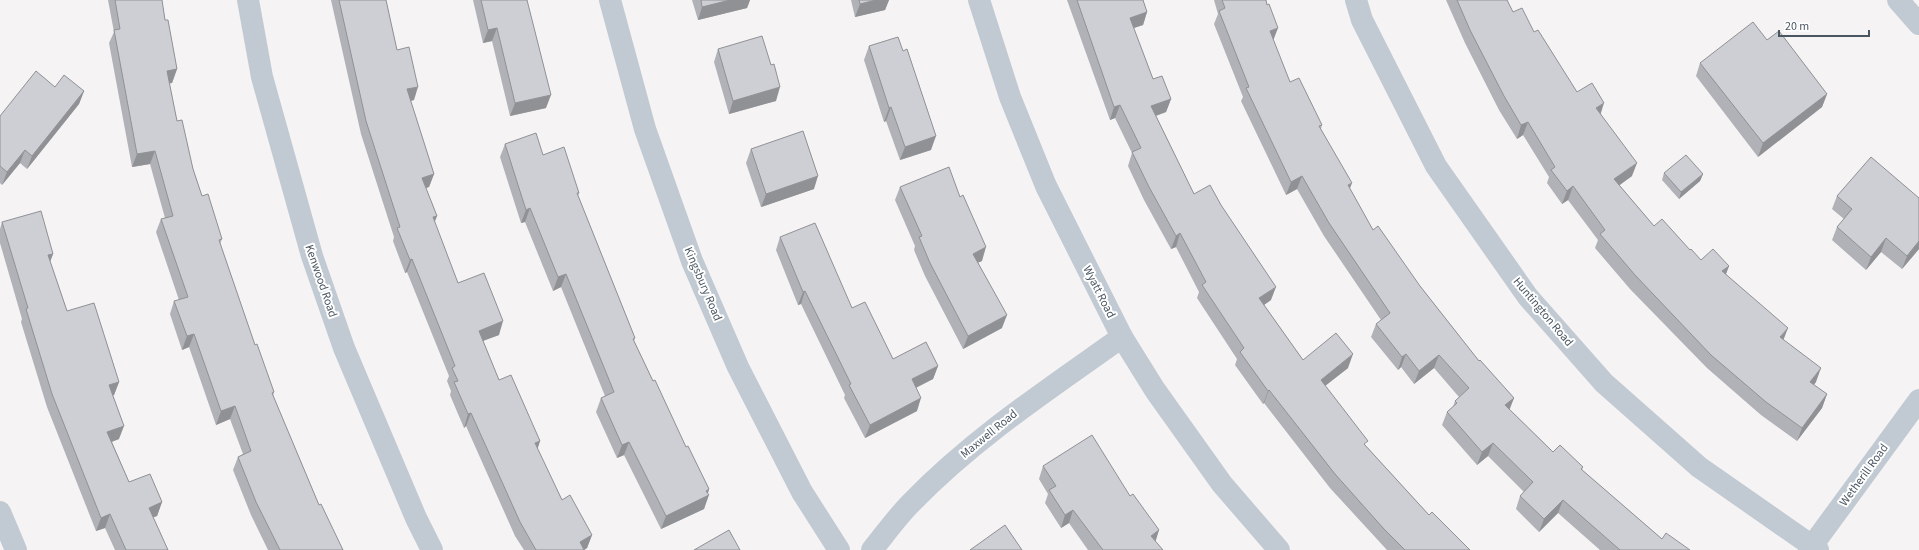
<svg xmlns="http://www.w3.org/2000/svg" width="1919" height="550" viewBox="0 0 1919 550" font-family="'Source Sans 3',sans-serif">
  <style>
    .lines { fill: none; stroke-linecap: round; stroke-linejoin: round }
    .minor { stroke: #c1cad2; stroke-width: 22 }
    .wall { fill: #b0b2b7 }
    .shaded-wall { fill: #909195 }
    .building { fill: #cdcfd5; stroke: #909195 }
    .labels { text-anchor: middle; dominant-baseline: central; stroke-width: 4; stroke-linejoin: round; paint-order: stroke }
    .street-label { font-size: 12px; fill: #4a5661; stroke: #fff }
  </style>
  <rect width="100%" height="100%" fill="#f5f3f3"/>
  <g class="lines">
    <g class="minor">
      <path d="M248,0L262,77L312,256L344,348L416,518L432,550"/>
      <path d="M610,0L645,129L692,261L738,367L802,492L839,550"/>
      <path d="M979,0L1010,97L1046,186L1122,337L1155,390L1222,484L1279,550"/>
      <path d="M1356,0L1362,20L1436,166L1528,297L1604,383L1699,467L1818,550"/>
      <path d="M1898,0L1919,24"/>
      <path d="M0,512L16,550"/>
      <path d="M872,550C885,534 897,517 911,503C974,438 1049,389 1122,337"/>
      <path d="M1809,550L1919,400"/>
    </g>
  </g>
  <g class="wall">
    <path d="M108,0H162L165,20L177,69L172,83H169L177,121L202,196L222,239L220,244L255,345L274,392L273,396L319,505L343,550H268L251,515L233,470L238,457L243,454L230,419L216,425L189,347L182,350L170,314L174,301L179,300L156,232L161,219L165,218L150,164L132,167L109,43L114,32Z"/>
    <path d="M331,0H386L397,50L414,100L410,101L434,174L429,187L426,188L437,216L434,222L458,283L499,335L483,341L499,380L540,441L537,449L562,500L592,535L587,548L584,550H524L515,536L466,426L464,428L450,395L451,391L447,381L449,376L407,272L405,273L393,241L394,237L361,134Z"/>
    <path d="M473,0H527L546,108L510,116L492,41L483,43Z"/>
    <path d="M692,0H750L747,8L698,20Z"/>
    <path d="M851,0H889L885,10L855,17Z"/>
    <path d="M1067,0H1143L1147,12L1143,25L1133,28L1153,79L1171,99L1166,112L1156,116L1194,194L1271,300L1264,305L1303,360L1348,368L1325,386L1366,446L1429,515L1470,550H1387L1330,488L1264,403L1263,404L1235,365L1237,359L1197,298L1199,292L1176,247L1171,249L1144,200L1128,166L1132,153L1115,118L1110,120Z"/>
    <path d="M1214,0H1266L1273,41L1290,82L1322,125L1321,129L1350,189L1373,230L1420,286L1479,361L1514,398L1509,409L1553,452L1583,467L1582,470L1662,539L1690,550H1600L1558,513L1539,532L1516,509L1520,496L1524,492L1488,456L1477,465L1442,425L1447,412L1453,407L1455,401L1459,397L1434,368L1414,384L1401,367L1398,370L1371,337L1376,324L1381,320L1324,236L1297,189L1286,195L1241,101L1243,97L1214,24L1218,14Z"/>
    <path d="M1446,0H1507L1513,12L1534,32L1577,92L1601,114L1632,176L1619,185L1654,226L1690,250L1701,260L1729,266L1726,274L1783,340L1816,382L1814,385L1827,394L1822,408L1797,441L1761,415L1707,368L1630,289L1595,248L1598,240L1568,200L1562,204L1547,183L1549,177L1523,135L1517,139L1499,110L1465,43Z"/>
    <path d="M1767,40L1827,94L1822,107L1758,157L1696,76L1700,63Z"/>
    <path d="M869,46L931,150L900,160L886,121L884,122L864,60Z"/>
    <path d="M718,49L776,101L729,114L714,62Z"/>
    <path d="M55,87L84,91L79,104L27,169L20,163L2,185L0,183V116Z"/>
    <path d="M505,144L543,155L579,193L578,196L635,338L634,341L653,381L686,447L709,489L704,509L661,529L624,455L617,458L596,412L601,398L605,396L561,287L553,291L525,222L521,223L500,157Z"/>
    <path d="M751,149L814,189L761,207L746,163Z"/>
    <path d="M1664,173L1703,174L1700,181L1679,199L1662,180Z"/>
    <path d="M900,187L982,261L978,262L1002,328L963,349L925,276L914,250L915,246L895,200Z"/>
    <path d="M1837,196L1919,249L1902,269L1881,252L1866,270L1832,240L1837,227L1844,219L1832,209Z"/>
    <path d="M2,222L53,254L50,262L67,311L119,382L114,395H113L119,439L112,442L129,482L162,502L157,516L153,517L168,550H115L105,528L96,531L47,407L21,322L22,319L0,243V229Z"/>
    <path d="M780,237L852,308L893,359L938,366L933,379L916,388L917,411L865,438L844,398L845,395L801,304L798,305L776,250Z"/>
    <path d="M1043,466L1130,496L1159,530L1155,541L1163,550H1088L1069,523L1061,528L1045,503L1048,494L1039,479Z"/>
  </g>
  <g class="shaded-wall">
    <path d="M730,0H750L747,8L698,20L702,7Z"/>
    <path d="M876,0H889L885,10L855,17L860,4Z"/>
    <path d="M1147,12L1143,25L1125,31L1130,18Z"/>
    <path d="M497,28L492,41L483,43L488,30Z"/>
    <path d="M1278,28L1273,41L1270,31Z"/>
    <path d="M177,69L172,83L162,85L167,71Z"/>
    <path d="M418,87L414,100L402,103L407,89Z"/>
    <path d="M780,87L776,101L729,114L733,101Z"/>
    <path d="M84,91L79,104L27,169L32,156Z"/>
    <path d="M1827,94L1822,107L1758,157L1763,143Z"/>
    <path d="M551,95L546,108L510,116L515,103Z"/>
    <path d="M1171,99L1166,112L1146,119L1151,106Z"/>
    <path d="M1604,103L1600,116L1596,108Z"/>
    <path d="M1120,105L1115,118L1110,120L1114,107Z"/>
    <path d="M891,107L886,121L884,122L889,108Z"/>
    <path d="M1528,122L1523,135L1517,139L1521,125Z"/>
    <path d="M936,136L931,150L900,160L905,147Z"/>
    <path d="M25,150L20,163L2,185L7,172Z"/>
    <path d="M155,151L150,164L132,167L137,154Z"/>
    <path d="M1637,163L1632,176L1609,193L1614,179Z"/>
    <path d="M434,174L429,187L417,191L422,178Z"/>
    <path d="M1703,174L1700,181L1679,199L1681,192Z"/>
    <path d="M818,176L814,189L761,207L766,194Z"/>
    <path d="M1302,176L1297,189L1286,195L1291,182Z"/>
    <path d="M1352,183L1347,196L1348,185Z"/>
    <path d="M1573,186L1568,200L1562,204L1567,191Z"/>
    <path d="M530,208L525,222L521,223L526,210Z"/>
    <path d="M437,216L432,229L433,217Z"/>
    <path d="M1180,233L1176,247L1171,249L1176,236Z"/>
    <path d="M1886,238L1881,252L1866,270L1871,257Z"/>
    <path d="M1919,241V249L1902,269L1907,256Z"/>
    <path d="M986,247L982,261L968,267L973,254Z"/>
    <path d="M53,254L48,267V255Z"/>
    <path d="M412,259L407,272L405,273L410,260Z"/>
    <path d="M1729,266L1724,279L1722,271Z"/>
    <path d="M566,274L561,287L553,291L558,277Z"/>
    <path d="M1276,287L1271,300L1255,311L1259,298Z"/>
    <path d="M805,291L801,304L798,305L803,292Z"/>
    <path d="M1007,315L1002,328L963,349L968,336Z"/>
    <path d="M503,321L499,335L474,344L479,331Z"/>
    <path d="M1788,328L1783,341L1780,337Z"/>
    <path d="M194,334L189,347L182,350L187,336Z"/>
    <path d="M1353,354L1348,368L1316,393L1321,380Z"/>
    <path d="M1406,354L1401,367L1398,370L1402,357Z"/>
    <path d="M1439,355L1434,368L1414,384L1419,371Z"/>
    <path d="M938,366L933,379L907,392L912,379Z"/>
    <path d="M1821,368L1816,382L1805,395L1810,382Z"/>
    <path d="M119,382L114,395L104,399L109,385Z"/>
    <path d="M1269,390L1264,403L1263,404L1268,391Z"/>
    <path d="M1827,394L1822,408L1797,441L1802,428Z"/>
    <path d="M921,398L917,411L865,438L870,425Z"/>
    <path d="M1514,398L1509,411L1505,405Z"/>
    <path d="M235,406L230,419L216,425L221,411Z"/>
    <path d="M471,413L466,426L464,428L468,414Z"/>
    <path d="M124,426L119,439L102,445L107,432Z"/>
    <path d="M540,441L536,454L535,443Z"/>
    <path d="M629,442L624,455L617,458L622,445Z"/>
    <path d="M1493,443L1488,456L1477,465L1482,452Z"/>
    <path d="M709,489L707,496L709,495L704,509L661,529L666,516Z"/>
    <path d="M1563,500L1558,513L1539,532L1544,519Z"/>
    <path d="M162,502L157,516L144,521L149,508Z"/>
    <path d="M1073,510L1069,523L1061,528L1065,515Z"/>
    <path d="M110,514L105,528L96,531L101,518Z"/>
    <path d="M1159,530L1155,543L1151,536Z"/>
    <path d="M592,535L587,548L584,550L580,542Z"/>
  </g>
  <g class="building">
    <path d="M115,0H162L165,20H168L177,69L167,71L177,121L182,120L193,169L202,196L208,194L222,239L219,240L255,345L257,344L274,392L272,393L319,505L321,504L343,550H280L256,502L238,457L251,451L235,406L221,411L194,334L187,336L174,301L188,297L161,219L173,216L155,151L137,154L114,30L120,29Z"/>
    <path d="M339,0H386L397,50L409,47L418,87L407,89L434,174L422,178L437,216L433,217L458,283L484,273L503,321L479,331L499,380L511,375L540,441L535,443L562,500L570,495L592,535L580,542L584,550H536L520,522L471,413L468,414L454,382L458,381L452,368L455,366L412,259L410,260L397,228L400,227L366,121Z"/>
    <path d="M481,0H527L551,95L515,103L497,28L488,30Z"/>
    <path d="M701,0H730L702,7Z"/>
    <path d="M859,0H876L860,4Z"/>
    <path d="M1077,0H1143L1147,12L1130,18L1153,79L1162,76L1171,99L1151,106L1194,194L1210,185L1221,205L1276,287L1259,298L1303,360L1336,333L1353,354L1321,380L1368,441L1364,444L1429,515L1432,512L1470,550H1405L1384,529L1335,474L1269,390L1268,391L1240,352L1244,348L1202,285L1206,282L1180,233L1176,236L1149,187L1132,152L1141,148L1120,105L1114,107Z"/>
    <path d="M1222,0H1266L1267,5L1269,4L1278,28L1270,31L1290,82L1299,78L1322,125L1319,126L1352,183L1348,185L1373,230L1378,226L1420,286L1479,361L1480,360L1514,398L1505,405L1553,452L1560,445L1583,467L1581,469L1662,539L1666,533L1690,550H1620L1563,500L1544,519L1520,496L1533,482L1493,443L1482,452L1447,412L1457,403L1455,401L1469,388L1439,355L1419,371L1406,354L1402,357L1376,324L1390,313L1329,223L1302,176L1291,182L1246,88L1249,87L1219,11L1225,8Z"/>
    <path d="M1457,0H1507L1513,12L1522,8L1534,32L1538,30L1577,92L1592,83L1604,103L1596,108L1637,163L1614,179L1654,226L1662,219L1690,250L1691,249L1701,260L1713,249L1729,266L1722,271L1788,328L1780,337L1821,368L1810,382L1827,394L1802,428L1766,402L1711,355L1635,275L1600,234L1605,230L1573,186L1567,191L1551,170L1555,167L1528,122L1521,125L1504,96L1470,30Z"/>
    <path d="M1753,22L1767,40L1779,31L1827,94L1763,143L1700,63Z"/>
    <path d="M762,36L771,65L774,64L780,87L733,101L718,49Z"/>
    <path d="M898,37L903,51L907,49L936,136L905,147L891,107L889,108L869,46Z"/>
    <path d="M36,71L55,87L64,75L84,91L32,156L25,150L7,172L0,166V116Z"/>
    <path d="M803,131L818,176L766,194L751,149Z"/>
    <path d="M536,133L543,155L564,147L579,193H577L635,338L633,339L653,381L655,380L686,447L688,446L709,489L706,491L709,495L666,516L629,442L622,445L601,398L614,392L566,274L558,277L530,208L526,210L505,144Z"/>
    <path d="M1686,155L1703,174L1681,192L1664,173Z"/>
    <path d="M1871,157L1919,198V241L1907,256L1886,238L1871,257L1837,227L1852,209L1837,196Z"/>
    <path d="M949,167L960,197L963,195L986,247L973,254L1007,315L968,336L930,263L919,237L922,236L900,187Z"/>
    <path d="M41,211L53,254L48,255L67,311L94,303L119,382L109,385L124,426L107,432L129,482L150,474L162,502L149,508L168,550H126L110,514L101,518L52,394L26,309L28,308L2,222Z"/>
    <path d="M815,223L852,308L865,302L893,359L926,342L938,366L912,379L921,398L870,425L849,385L851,384L805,291L803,292L780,237Z"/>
    <path d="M1092,435L1130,496L1133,494L1159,530L1151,536L1163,550H1103L1073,510L1065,515L1049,490L1056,486L1043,466Z"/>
    <path d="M1005,525L1022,550H970Z"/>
    <path d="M729,530L740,550H694Z"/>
  </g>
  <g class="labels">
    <g class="street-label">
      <text transform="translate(321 281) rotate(71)">Kenwood Road</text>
      <text transform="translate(703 284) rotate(67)">Kingsbury Road</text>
      <text transform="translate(1099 292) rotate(63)">Wyatt Road</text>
      <text transform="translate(1543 312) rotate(50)">Huntington Road</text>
      <text transform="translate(989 434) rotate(-39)">Maxwell Road</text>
      <text transform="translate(1864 475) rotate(-54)">Wetherill Road</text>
    </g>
  </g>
  <path d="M1779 30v6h90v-6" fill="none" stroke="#4a5661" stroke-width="2"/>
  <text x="1785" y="30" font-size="12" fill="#4a5661" stroke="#ffffff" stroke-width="3" paint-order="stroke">20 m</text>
</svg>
